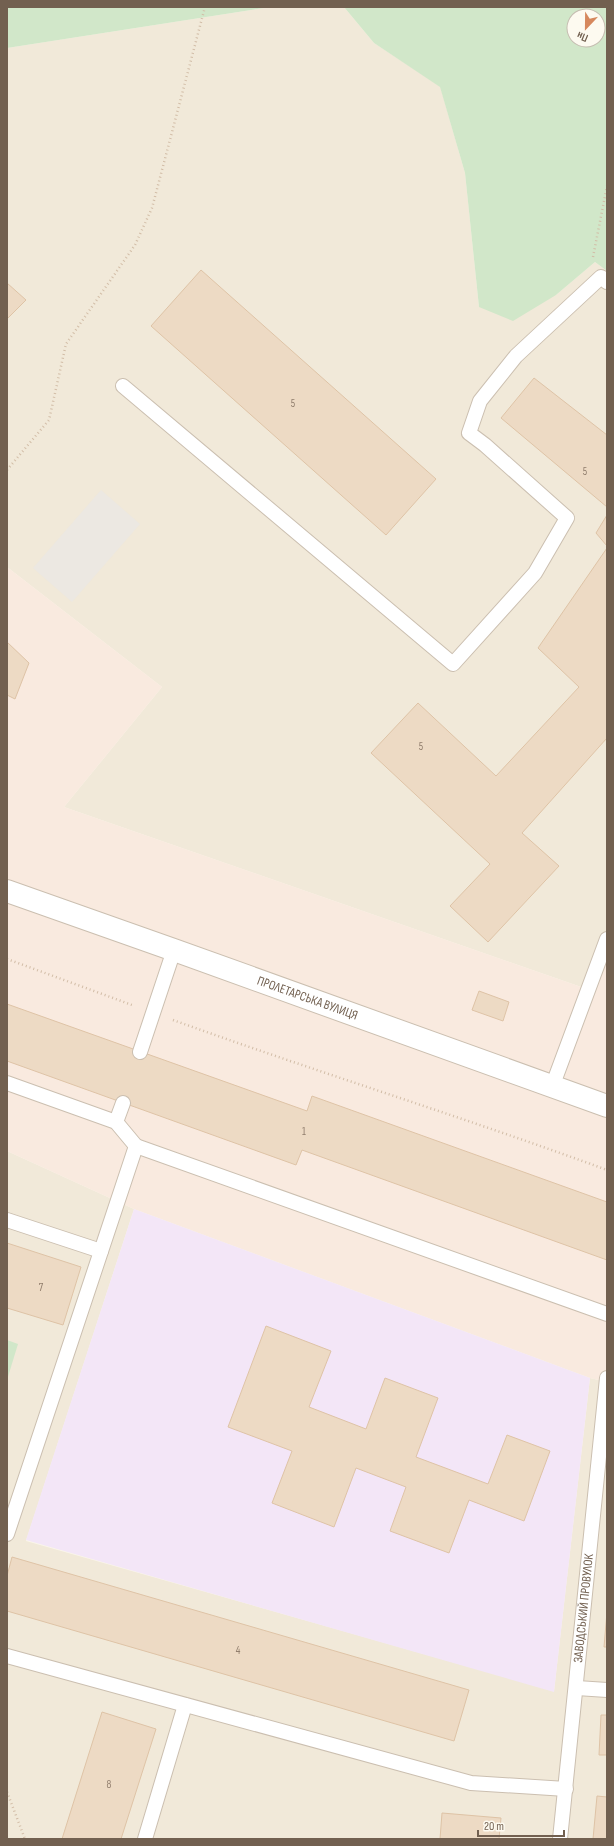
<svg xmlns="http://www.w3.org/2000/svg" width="614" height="1846" viewBox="0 0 614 1846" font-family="'Sofia Sans Condensed',sans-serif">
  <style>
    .residential { fill: #f1e9d9 }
    .commercial { fill: #f9eadf }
    .industrial { fill: #ece8e2 }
    .education { fill: #f3e6f7 }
    .green { fill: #d1e7c9; fill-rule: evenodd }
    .building { fill: #eddac4; stroke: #dec3a6 }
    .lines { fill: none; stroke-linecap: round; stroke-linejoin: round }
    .service-casing { stroke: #cbbfb0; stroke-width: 16 }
    .tertiary-casing { stroke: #cbbfb0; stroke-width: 24 }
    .path { stroke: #d2bda7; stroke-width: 2.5; stroke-dasharray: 1 3; stroke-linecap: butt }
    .service { stroke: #fff; stroke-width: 14 }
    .tertiary { stroke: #fff; stroke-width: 22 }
    .labels { text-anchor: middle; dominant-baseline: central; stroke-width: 3; stroke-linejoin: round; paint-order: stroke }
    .number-label { font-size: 11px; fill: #917e6d }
    .street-label { font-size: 13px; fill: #726050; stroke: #fdfaf0 }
  </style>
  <rect width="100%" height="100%" fill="#faf6ea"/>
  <g class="residential">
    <path d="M270,7H344L374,43L440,86L465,173L479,307L556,295L595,262L607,271V939L587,989L64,807L162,687L7,567V48Z"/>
    <path d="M7,1151L134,1209L26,1541L554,1691L590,1378L607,1382V1839H7Z"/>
  </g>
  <path class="commercial" d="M7,567L162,687L64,807L587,989L607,939V1382L590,1378L134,1209L7,1151Z"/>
  <path class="industrial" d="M101,490L140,524L72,602L33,568Z"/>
  <path class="education" d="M134,1209L590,1378L554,1692L26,1540Z"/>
  <g class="green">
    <path d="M7,7H270L7,48Z"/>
    <path d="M344,7H607V271L595,262L556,295L513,321L479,307L465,173L440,87L374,43ZM574,16H598V40H574Z"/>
    <path d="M7,1340L18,1344L7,1380Z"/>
  </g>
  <g class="building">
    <path d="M201,270L436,479L386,535L151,326Z"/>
    <path d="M7,283L26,300L7,319Z"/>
    <path d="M534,378L607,435V507L501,418Z"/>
    <path d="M607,515V546L596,533Z"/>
    <path d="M607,548V738L522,833L559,866L488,942L450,906L490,864L371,753L418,703L496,776L579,687L538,648Z"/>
    <path d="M7,642L29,663L15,699L7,695Z"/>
    <path d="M479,991L509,1002L503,1021L472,1010Z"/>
    <path d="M7,1004L307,1111L312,1096L607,1202V1260L302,1150L296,1165L7,1061Z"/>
    <path d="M7,1243L81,1267L63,1325L7,1308Z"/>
    <path d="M266,1326L331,1351L309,1407L366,1429L385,1378L438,1398L416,1457L488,1484L507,1435L550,1451L524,1521L469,1500L449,1553L390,1531L406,1487L356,1468L334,1527L272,1503L292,1451L228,1427Z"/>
    <path d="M12,1557L469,1690L454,1741L7,1611V1576Z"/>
    <path d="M607,1612V1647H604Z"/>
    <path d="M102,1712L156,1729L121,1839H62Z"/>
    <path d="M601,1715H607V1755H599Z"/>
    <path d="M597,1796L607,1797V1839H593Z"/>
    <path d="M442,1813L501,1818L499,1839H440Z"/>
  </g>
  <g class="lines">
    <g class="service-casing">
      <g id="service">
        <path d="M123,386L453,664L535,573L567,518L485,445L469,433L480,401L516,356L601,277L607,282"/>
        <path d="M140,1052L174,950"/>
        <path d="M7,1083L116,1122L136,1146L607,1314"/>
        <path d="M552,1087L607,939"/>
        <path d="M116,1122L123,1103"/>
        <path d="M7,1220L101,1251"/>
        <path d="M7,1534L136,1146"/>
        <path d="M7,1656L471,1783L566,1789"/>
        <path d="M577,1688L607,1690"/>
        <path d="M145,1839L185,1705"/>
        <path id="s1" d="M560,1839L607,1378"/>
      </g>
    </g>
    <g class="tertiary-casing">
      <g id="tertiary">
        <path id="s2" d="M7,891L174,950L607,1106"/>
      </g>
    </g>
    <g class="path">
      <path d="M593,257L607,186"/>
      <path d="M7,470L49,420L66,344L135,245L152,208L205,7"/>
      <path d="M7,959L132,1005"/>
      <path d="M173,1020C317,1072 463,1117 607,1170"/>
      <path d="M7,1792L25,1839"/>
    </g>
    <use href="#service" class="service"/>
    <use href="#tertiary" class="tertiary"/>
  </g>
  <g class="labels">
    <g class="number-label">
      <text x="293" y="403">5</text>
      <text x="585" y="471">5</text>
      <text x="421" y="746">5</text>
      <text x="304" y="1131">1</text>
      <text x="41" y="1287">7</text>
      <text x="238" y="1650">4</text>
      <text x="109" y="1784">8</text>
    </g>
    <g class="street-label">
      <text stroke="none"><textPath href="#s2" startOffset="319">ПРОЛЕТАРСЬКА ВУЛИЦЯ</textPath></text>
      <text stroke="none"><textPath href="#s1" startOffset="232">ЗАВОДСЬКИЙ ПРОВУЛОК</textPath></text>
    </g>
  </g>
  <rect width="614" height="1846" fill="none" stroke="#726050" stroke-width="16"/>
  <g transform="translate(586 28) rotate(202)"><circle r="19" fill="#fdfaf0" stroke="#c5bcb0"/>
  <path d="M0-3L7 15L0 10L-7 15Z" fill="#d6885d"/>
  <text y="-6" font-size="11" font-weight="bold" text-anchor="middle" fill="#726050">Пн</text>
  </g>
  <path d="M478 1830v6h86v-6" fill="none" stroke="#726050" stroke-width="2"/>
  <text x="484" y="1830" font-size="12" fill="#726050" stroke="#fdfaf0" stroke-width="3" paint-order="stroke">20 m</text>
</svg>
